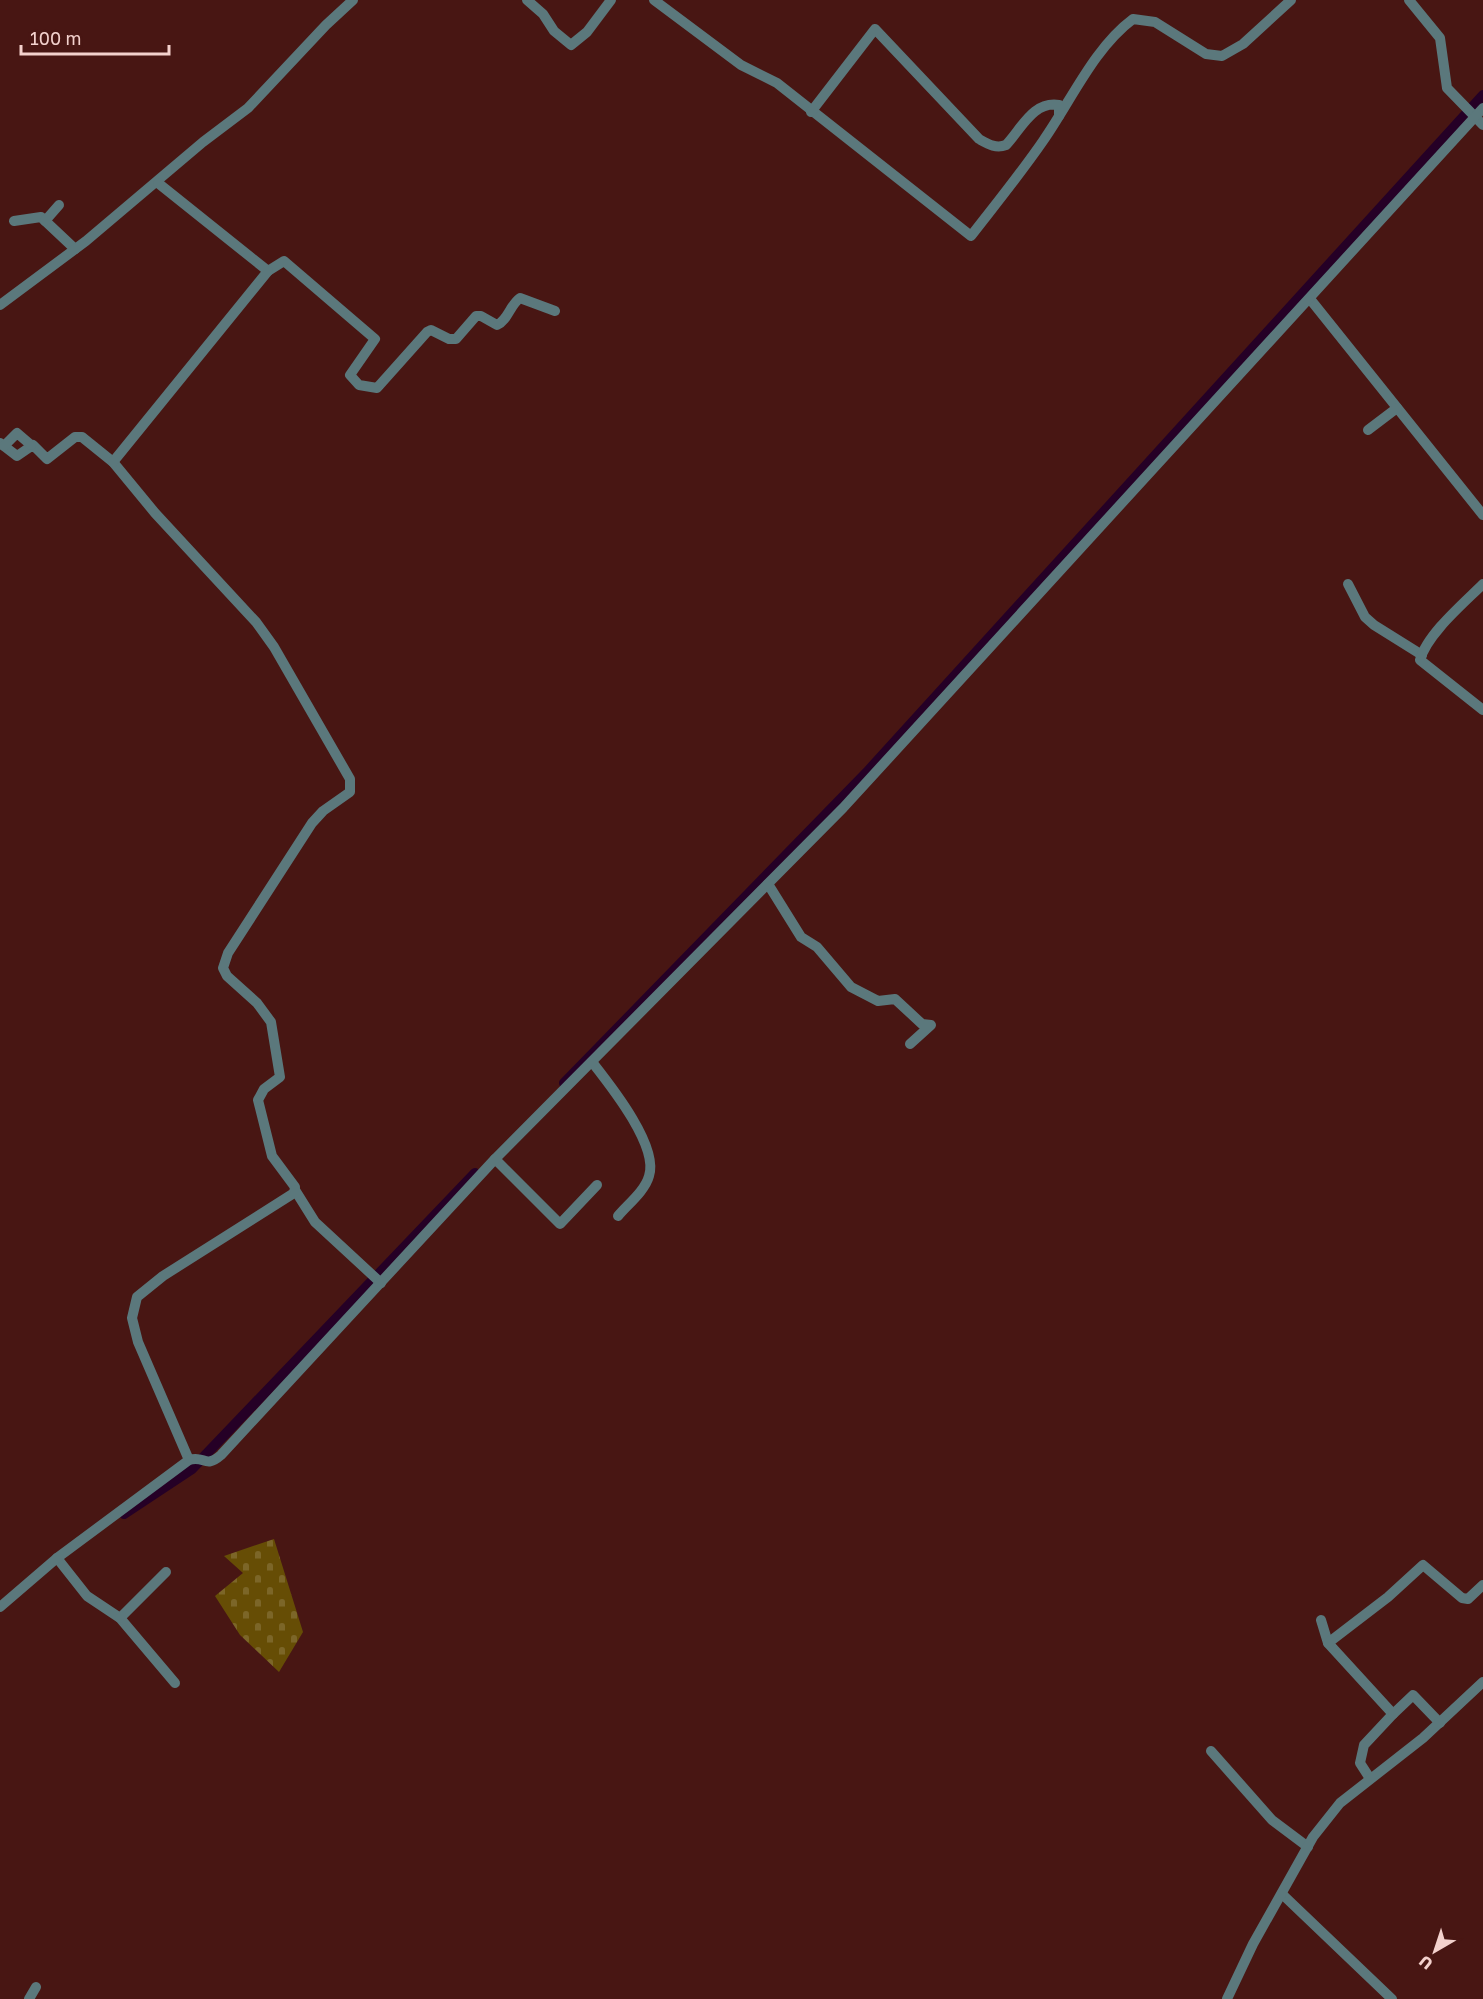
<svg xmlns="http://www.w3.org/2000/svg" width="1483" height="1999" viewBox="0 0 1483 1999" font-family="'Golos Text',sans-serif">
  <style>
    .cemetery { fill: url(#cemetery-stones) }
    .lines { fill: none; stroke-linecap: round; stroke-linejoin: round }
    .canal { stroke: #250026; stroke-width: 10 }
    .minor { stroke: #5b787c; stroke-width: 10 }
  </style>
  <defs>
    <pattern id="cemetery-stones" width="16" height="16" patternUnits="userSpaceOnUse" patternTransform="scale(1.5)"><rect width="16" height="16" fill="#664d05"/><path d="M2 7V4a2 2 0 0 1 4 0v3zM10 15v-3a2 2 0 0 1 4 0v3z" fill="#7c6628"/></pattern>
  </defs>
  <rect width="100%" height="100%" fill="#481613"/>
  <path class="cemetery" d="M274,1539L303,1632L279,1672L240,1635L215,1596L243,1573L224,1556Z"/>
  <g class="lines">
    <g class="canal">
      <path d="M564,1083L867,772L1483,95"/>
      <path d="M124,1514L192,1469L475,1173"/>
    </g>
    <g class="minor">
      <path d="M527,0L543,14L554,31L571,45L587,32L611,0"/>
      <path d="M654,0L741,65L777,83L971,236C995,205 1021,173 1043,141C1071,101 1094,48 1133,19L1155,22L1206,54L1222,56L1243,44L1291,0"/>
      <path d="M1409,0L1440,38L1447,88L1483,125"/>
      <path d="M811,112L875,29L979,139C988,144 996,149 1006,145C1022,128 1033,101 1059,105V116"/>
      <path d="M14,221L41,217L75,249"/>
      <path d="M45,221L59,205"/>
      <path d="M268,271L284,261L375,339L350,375L359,385L377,388L427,332L431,330L449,339H456L476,316H481L497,325C508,320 510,305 520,298L555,311"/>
      <path d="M1310,299L1483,515"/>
      <path d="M0,305L86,241L203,142L248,108L326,25L353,0"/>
      <path d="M1368,430L1397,408"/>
      <path d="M0,443L17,456L33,445L47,459L75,437H82L113,462L155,513L256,622L274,647L350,779V792L323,811L312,823L228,953L223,968L227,976L257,1003L271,1022L280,1077L264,1089L258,1100L272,1156L295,1187L294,1193L163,1276L137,1297L132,1318L138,1342L189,1460"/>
      <path d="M4,446L17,433L31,445"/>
      <path d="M113,462L268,271L158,183"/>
      <path d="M1348,584L1365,617L1374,625L1422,655"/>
      <path d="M1483,584C1464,603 1427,634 1420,660L1483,710"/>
      <path d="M768,884L801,937L817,947L851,987L878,1001L895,999L922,1024L931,1025L910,1044"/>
      <path d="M592,1062C610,1085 659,1146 649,1176C645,1191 627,1205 618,1216"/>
      <path d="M495,1159L560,1224L597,1185"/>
      <path d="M295,1190L315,1222L381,1283"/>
      <path d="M57,1558L87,1596L120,1618L175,1683"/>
      <path d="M0,1607L57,1558L189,1460C205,1455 205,1469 221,1455L495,1159L843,808L1483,108"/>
      <path d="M120,1618L166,1572"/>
      <path d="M1321,1620L1328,1643L1393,1714L1364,1745L1360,1763L1369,1777"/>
      <path d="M1328,1643L1388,1597L1423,1565L1462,1598L1468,1599L1483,1585"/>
      <path d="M1393,1714L1413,1695L1440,1723"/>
      <path d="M1211,1751L1272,1820L1308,1847"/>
      <path d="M1282,1894L1392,1999"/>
      <path d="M29,1999L36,1987"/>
      <path d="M1227,1999L1253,1944L1313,1837L1340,1803L1423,1738L1483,1682"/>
    </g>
  </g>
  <g transform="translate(1435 1951) rotate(219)" stroke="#481613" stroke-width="4.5" paint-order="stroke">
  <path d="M0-4.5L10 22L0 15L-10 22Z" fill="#f3d1cd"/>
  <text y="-9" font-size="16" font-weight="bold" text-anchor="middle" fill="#f3d1cd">U</text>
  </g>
  <path d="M21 45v9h148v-9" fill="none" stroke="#f3d1cd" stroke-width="3"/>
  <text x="30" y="45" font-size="18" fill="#f3d1cd" stroke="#481613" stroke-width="4.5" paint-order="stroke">100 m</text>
</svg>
